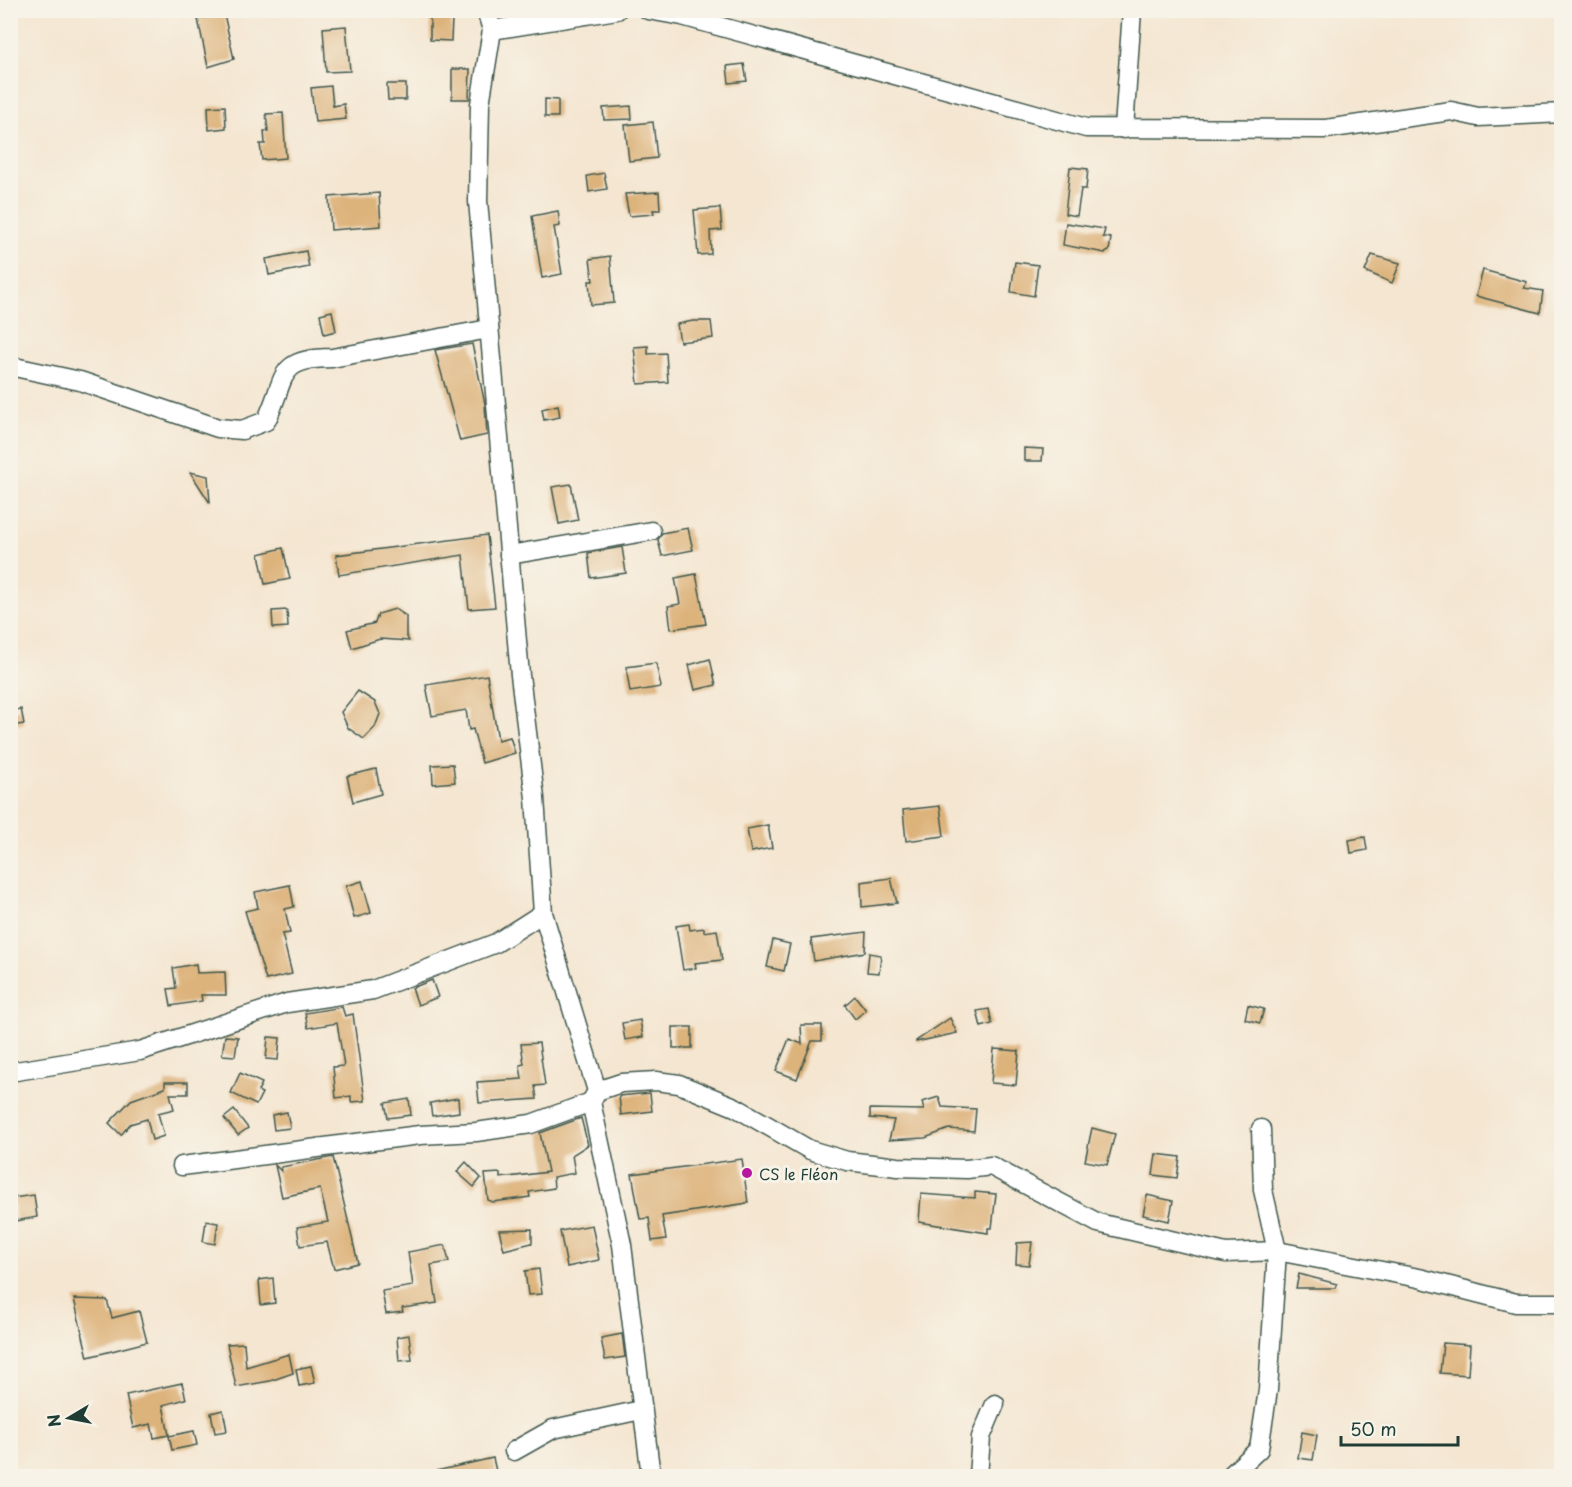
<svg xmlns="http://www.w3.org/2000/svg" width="1572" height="1487" viewBox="0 0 1572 1487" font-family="'Playpen Sans',sans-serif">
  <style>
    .building { fill: #ddb37c }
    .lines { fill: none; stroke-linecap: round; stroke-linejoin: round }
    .minor-casing { stroke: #3f564c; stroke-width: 21 }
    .minor { stroke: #fff; stroke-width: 18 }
    .poi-dot { fill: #b5179e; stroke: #f7f3e8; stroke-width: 2 }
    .labels { text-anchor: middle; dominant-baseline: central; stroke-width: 6; stroke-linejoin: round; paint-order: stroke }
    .poi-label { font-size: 15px; fill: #1f3d34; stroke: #f7f3e8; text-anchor: start }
  </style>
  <rect width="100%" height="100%" fill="#f7f3e8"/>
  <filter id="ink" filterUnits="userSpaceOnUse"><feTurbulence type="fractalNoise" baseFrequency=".0167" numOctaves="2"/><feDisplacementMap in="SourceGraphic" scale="12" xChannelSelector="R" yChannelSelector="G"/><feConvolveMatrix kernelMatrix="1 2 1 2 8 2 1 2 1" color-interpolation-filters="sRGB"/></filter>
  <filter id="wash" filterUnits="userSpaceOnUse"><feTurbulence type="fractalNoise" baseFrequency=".008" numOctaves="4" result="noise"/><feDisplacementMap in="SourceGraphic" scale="24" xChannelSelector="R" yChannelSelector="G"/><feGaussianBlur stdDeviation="1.35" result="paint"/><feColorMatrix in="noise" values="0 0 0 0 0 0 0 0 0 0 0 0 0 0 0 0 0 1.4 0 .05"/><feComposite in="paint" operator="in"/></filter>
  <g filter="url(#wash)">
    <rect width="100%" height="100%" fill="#f4e6d1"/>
    <g id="blocks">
      <g class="building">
        <path d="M224,14L234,59L208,67L198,19Z"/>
        <path d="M430,18L452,19L451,41L430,40Z"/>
        <path d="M346,26L350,71L326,72L323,28Z"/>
        <path d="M744,64L747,81L729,83L727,66Z"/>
        <path d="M452,69H470L469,99H452Z"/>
        <path d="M387,84H406V100H388Z"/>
        <path d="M331,86L333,106L344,104L346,119L315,122L311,88Z"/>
        <path d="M545,99L558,100V117H545Z"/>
        <path d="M225,106L226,128L209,130L208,107Z"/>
        <path d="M631,106L632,119L604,120L603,108Z"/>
        <path d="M283,113L286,158L262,160L260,144H265L264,131H268L266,114Z"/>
        <path d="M653,122L657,158L629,161L625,125Z"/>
        <path d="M1070,167L1088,169L1086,189H1081L1077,216L1065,214Z"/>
        <path d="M604,173L607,189L589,192L587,176Z"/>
        <path d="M659,192L660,210H653L654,214L629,216L625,194Z"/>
        <path d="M379,193L381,226L331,230L329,197Z"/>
        <path d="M720,208L722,230L710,231L711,254L698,255L694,210Z"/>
        <path d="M558,211L560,226L554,227L562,274L542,278L532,216Z"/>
        <path d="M1066,223L1105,229L1103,237L1111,238L1109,251L1105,253L1063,245Z"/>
        <path d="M306,251L309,267L269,275L266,259Z"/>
        <path d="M1372,255L1400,263L1392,283L1365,271Z"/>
        <path d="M610,256L614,303L591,305L589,281H593L590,259Z"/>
        <path d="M1015,262L1038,265L1034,296L1011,292Z"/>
        <path d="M1483,270L1527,282L1524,288L1543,291L1540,313L1476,296Z"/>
        <path d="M332,311L336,331L324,334L320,314Z"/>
        <path d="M693,321H711L713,338L680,342L677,324Z"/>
        <path d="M472,344L485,404L487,435L460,441L435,350Z"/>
        <path d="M648,346V354L666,353L668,382L638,384L634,347Z"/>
        <path d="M558,405L560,417L544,420L542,409Z"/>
        <path d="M1024,448L1043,449L1042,461H1024Z"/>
        <path d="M190,472L208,476L210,503Z"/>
        <path d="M571,484L578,520L559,524L552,487Z"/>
        <path d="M688,528L693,550L662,556L658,540L662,533Z"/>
        <path d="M487,535L495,607L469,609L463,555L339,575L336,555Z"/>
        <path d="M622,547L626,573L591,578L588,553Z"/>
        <path d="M283,548L290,579L265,584L259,554Z"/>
        <path d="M696,574L706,624L671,629L668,606L680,604L675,578Z"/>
        <path d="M395,609L406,616V635L409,641L380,639L352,648L347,630L375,623L378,614Z"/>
        <path d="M287,610L288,627L273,628L272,611Z"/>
        <path d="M710,659L716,685L695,690L689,665Z"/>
        <path d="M656,663L661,687L630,692L626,667Z"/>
        <path d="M487,675L498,740L510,737L515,753L482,763L473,729L469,730L466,710L432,716L426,685Z"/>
        <path d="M358,691L375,702L380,714L375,727L364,739L348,728L341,712Z"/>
        <path d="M21,709L24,724L10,726V711Z"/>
        <path d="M453,764L455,782L433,784L432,765Z"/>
        <path d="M376,769L381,794L353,802L347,776Z"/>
        <path d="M940,806L944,836L906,841L903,810Z"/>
        <path d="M768,825L772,848L751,852L747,829Z"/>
        <path d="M1365,837L1367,850L1351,853L1349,840Z"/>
        <path d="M891,878L897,903L862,907L861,882Z"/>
        <path d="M362,881L371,913L354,918L346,886Z"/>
        <path d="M290,885L294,907L285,909L290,933L282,934L292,974L266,980L245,911L258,908L255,892Z"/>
        <path d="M689,924L690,930L704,928V932L717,930L722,960L695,963L696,968L683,970L676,926Z"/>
        <path d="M866,932L865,952L814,961L811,939Z"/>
        <path d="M773,940L790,944L784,971L767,967Z"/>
        <path d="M869,953L881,955L879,973L867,972Z"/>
        <path d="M196,964L197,973L225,972L226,995H201L202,1001L171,1006L168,989L176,988L173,968Z"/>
        <path d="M432,980L438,997L418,1005L412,988Z"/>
        <path d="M855,996L866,1010L855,1019L845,1005Z"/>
        <path d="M1248,1005L1264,1009L1260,1023L1245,1019Z"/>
        <path d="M342,1007L345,1016L353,1014L365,1101L351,1102V1096L336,1098L333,1067L344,1066L337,1023L308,1028L305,1013Z"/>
        <path d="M989,1009L992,1024L981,1027L977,1011Z"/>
        <path d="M950,1018L957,1033L916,1042V1041Z"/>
        <path d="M640,1020L643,1037L625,1040L622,1023Z"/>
        <path d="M801,1025H822V1041H812L797,1079L776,1071L789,1039L802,1044Z"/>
        <rect x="673" y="1027" width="19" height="21"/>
        <path d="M225,1036L238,1037L235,1056L222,1055Z"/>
        <path d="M268,1037L280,1038L278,1060L266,1059Z"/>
        <path d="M539,1043L545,1085L535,1086L537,1099L479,1103L477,1082L522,1079L520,1065L524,1064L521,1044Z"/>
        <path d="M994,1049L1019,1051L1016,1085L991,1083Z"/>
        <path d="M240,1073L262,1083L258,1091L262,1093L256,1105L231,1093Z"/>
        <path d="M165,1082H188V1094H170L174,1109L158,1113L164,1136L152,1140L147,1119L130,1124L121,1135L109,1123L131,1100L165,1088Z"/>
        <path d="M650,1093L652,1111L621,1115L619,1096Z"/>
        <path d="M939,1097L942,1107L976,1109L974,1131L949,1129L925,1138L889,1140L894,1120L870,1118V1109L924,1110L922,1102Z"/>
        <path d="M458,1098L459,1112L432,1116L430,1103Z"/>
        <path d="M409,1099L411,1115L388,1118L385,1103Z"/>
        <path d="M234,1110L248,1128L238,1135L224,1118Z"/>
        <path d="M287,1112L290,1128L274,1130L272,1115Z"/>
        <path d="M581,1118L588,1145L572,1155L575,1173L553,1177L554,1188L529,1192L530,1197L493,1202L488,1200L485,1174L500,1173V1178L548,1172L540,1133Z"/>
        <path d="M1092,1128L1115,1134L1107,1165L1085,1161Z"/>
        <path d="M1156,1154L1180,1157L1177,1178L1153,1175Z"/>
        <path d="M333,1157L358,1263L334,1269L327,1242L300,1246L297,1227L328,1222L320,1189L282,1197L275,1165L281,1171V1167Z"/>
        <path d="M742,1159L748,1203L662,1216L666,1239L652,1241L649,1218L640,1219L632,1174Z"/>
        <path d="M466,1162L481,1178L474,1187L457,1172Z"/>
        <path d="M975,1192L996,1194L992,1228H988V1233L919,1222L921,1194L975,1198Z"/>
        <path d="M34,1195L37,1217L16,1221L13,1198Z"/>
        <path d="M1147,1195L1173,1201L1169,1221L1143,1215Z"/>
        <path d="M206,1221L218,1223L215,1244L203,1242Z"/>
        <path d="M592,1225L599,1260L567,1267L560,1231Z"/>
        <path d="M532,1229V1243L504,1250L499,1230Z"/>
        <path d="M1032,1242L1029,1265L1016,1264L1017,1243Z"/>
        <path d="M445,1245L449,1262L431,1265L437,1303L402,1308L403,1312L386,1314L382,1291L413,1286L408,1252Z"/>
        <path d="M539,1269L542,1294L528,1295L525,1271Z"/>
        <path d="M1299,1274L1337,1284L1336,1288H1296Z"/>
        <path d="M273,1278L275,1303L261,1305L259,1280Z"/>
        <path d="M74,1299L107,1300L112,1318L139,1311L147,1342L88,1357Z"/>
        <path d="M622,1334L625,1357L605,1360L601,1338Z"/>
        <path d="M409,1335L412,1360L399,1361L397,1337Z"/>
        <path d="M244,1343L246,1367L289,1354L293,1373L270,1381L236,1387L227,1344Z"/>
        <path d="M1443,1343L1470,1345L1468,1375L1440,1373Z"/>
        <path d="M311,1366L315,1383L299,1386L296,1369Z"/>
        <path d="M182,1383L186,1399L163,1405L169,1435L154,1438L151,1424L133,1428L126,1395Z"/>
        <path d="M223,1410L227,1431L215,1433L211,1413Z"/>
        <path d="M194,1431L197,1445L172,1450L169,1436Z"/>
        <path d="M1302,1432L1317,1435L1313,1460L1298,1458Z"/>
        <path d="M493,1458L496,1471L471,1476H437L436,1471Z"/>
      </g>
    </g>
  </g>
  <g filter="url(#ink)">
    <use href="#blocks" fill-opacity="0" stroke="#3f564c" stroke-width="1.5"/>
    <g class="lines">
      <g class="minor-casing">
        <g id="minor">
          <path d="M486,10L492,30L480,104L478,201L520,675L535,798L543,913L597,1091L591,1102L622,1245L651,1476"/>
          <path d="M648,10L682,16L1086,128L1326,129L1451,111L1478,117L1562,113"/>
          <path d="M492,30L617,10"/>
          <path d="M1124,129L1132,10"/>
          <path d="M10,366L80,381L218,428L242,430L266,421C287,380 274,358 332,358L489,329"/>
          <path d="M509,555L651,531"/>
          <path d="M10,1072L140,1051L287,1003L373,990L496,943L543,913"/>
          <path d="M597,1091L621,1083L656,1081L679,1084L735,1107L810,1150L847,1161L898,1167L967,1169L991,1166L1098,1223L1226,1253L1277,1251L1419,1278L1516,1303H1562"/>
          <path d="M182,1166L340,1145L420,1135L476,1132L531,1124L591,1102"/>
          <path d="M514,1451L553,1429L641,1410"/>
          <path d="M978,1476L981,1437L995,1404"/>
          <path d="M1230,1476L1259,1449L1268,1390L1277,1251L1263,1190L1261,1129"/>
        </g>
      </g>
      <use href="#minor" class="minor"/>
    </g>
  </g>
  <circle class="poi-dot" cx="747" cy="1173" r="6"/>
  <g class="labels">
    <g class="poi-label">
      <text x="759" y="1173">CS le Fléon</text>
    </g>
  </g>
  <rect width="1572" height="1487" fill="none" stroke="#f7f3e8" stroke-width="36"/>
  <g transform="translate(69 1418) rotate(260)" stroke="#f7f3e8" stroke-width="4.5" paint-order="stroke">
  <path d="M0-4.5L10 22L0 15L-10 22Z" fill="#1f3d34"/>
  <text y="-9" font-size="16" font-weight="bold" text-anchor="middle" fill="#1f3d34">N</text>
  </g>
  <path d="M1341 1436v9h117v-9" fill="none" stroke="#1f3d34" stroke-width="3"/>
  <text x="1350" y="1436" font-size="18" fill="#1f3d34" stroke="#f7f3e8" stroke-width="4.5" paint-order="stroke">50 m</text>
</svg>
